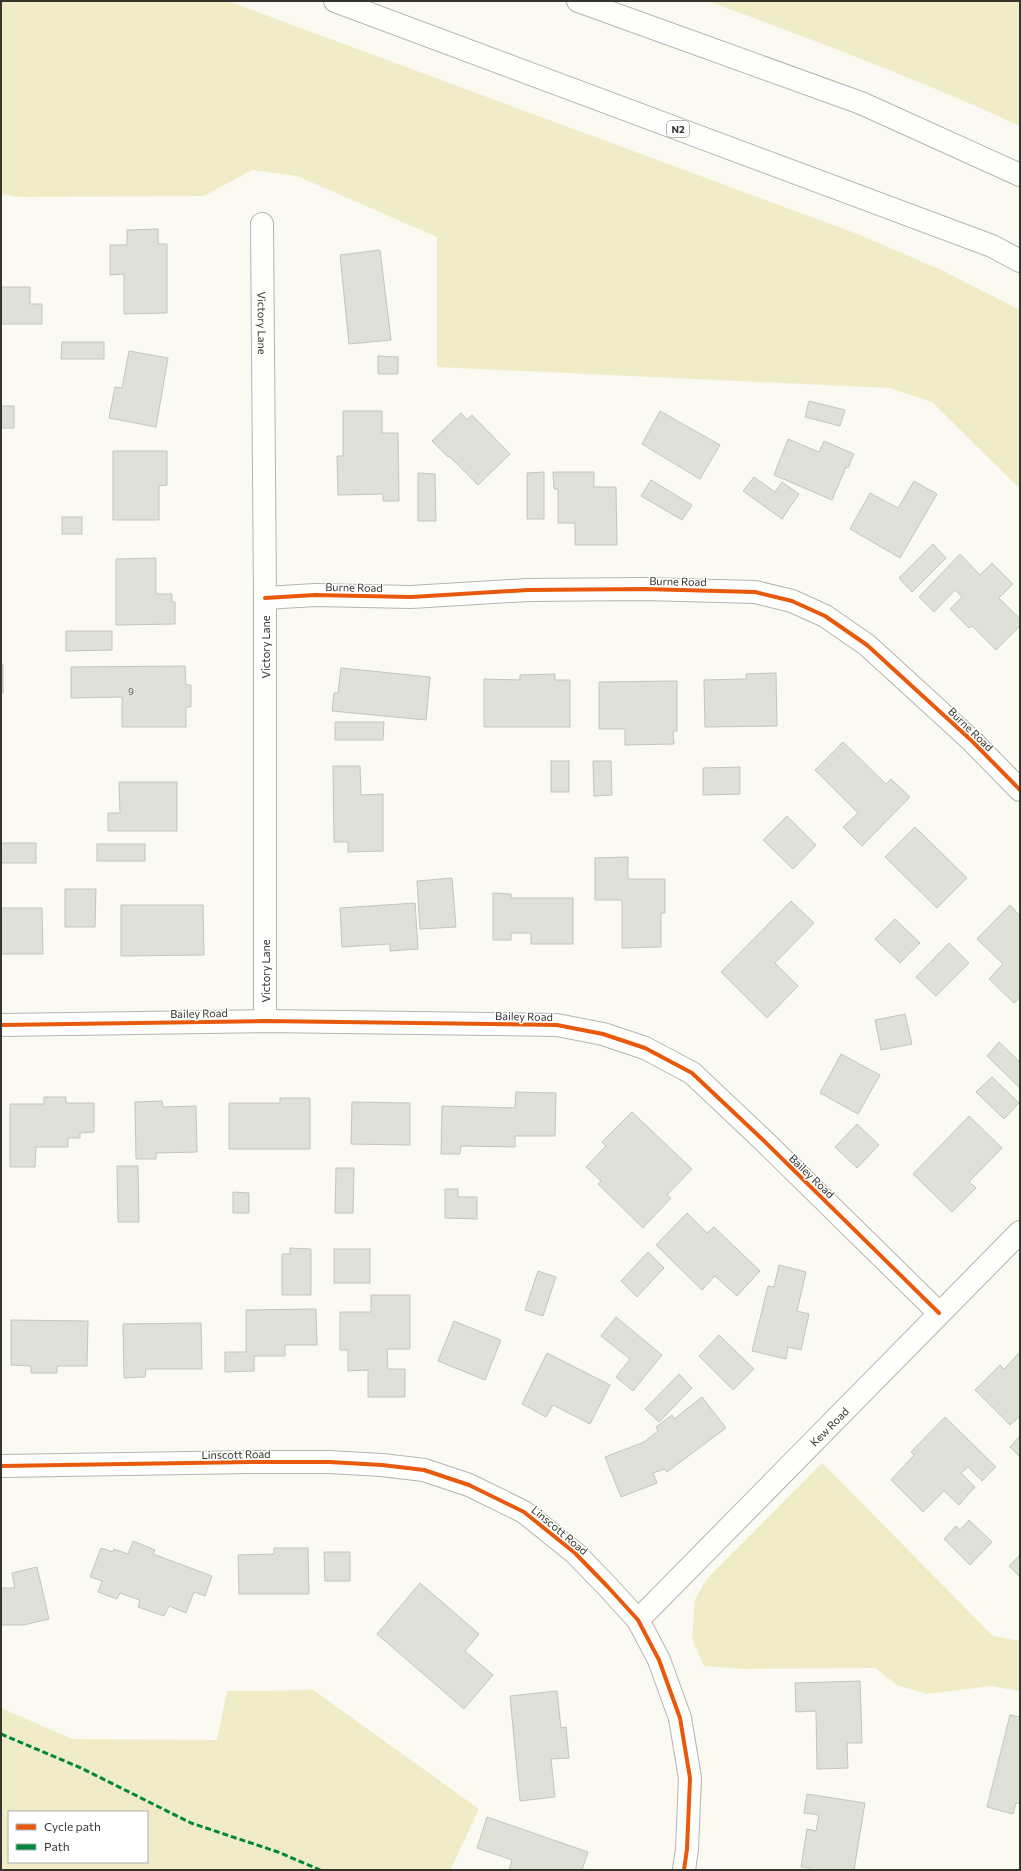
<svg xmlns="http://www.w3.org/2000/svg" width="1021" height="1871" viewBox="0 0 1021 1871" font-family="Commissioner,sans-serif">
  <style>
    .green { fill: #f0ecc7; fill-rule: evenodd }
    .building { fill: #e0e0da; stroke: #c5c4bf }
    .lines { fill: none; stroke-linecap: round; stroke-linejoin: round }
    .minor-casing { stroke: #b5b4af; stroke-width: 24 }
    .motorway-casing { stroke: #b5b4af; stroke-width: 24 }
    .minor { stroke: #fefefd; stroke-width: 22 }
    .motorway { stroke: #fefefd; stroke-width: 22 }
    .quiet { stroke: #00873e; stroke-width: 3; stroke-dasharray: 6 3; stroke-linecap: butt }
    .cycleway-casing { stroke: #fff; stroke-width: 6 }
    .cycleway { stroke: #e8590c; stroke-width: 4 }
    .labels { text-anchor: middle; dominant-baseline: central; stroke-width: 3; stroke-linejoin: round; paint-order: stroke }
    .number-label { font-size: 9px; fill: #605f5a }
    .shield { fill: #fff; stroke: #72716d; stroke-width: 1 }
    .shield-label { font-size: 10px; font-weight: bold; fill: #35342f }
    .street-label { font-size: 11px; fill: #35342f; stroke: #fff }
  </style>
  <rect width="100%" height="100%" fill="#faf9f2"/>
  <g class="green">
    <path d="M1,1H228L860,235L939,269L1020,310V489L932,402L890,388L437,367V237L297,176L252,170L204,196L20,197L1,194Z"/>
    <path d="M708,1H1020V126C918,79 813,40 708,1Z"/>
    <path d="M822,1463L993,1636L1020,1641V1691L991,1686L927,1694L897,1685L875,1668L743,1669L704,1666L692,1639L695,1600L706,1580Z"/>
    <path d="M313,1690L479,1809L450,1870H1V1708L72,1739L217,1740L227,1691ZM9,1812H147V1862H9Z"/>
  </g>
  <g class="building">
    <path d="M158,229V244H167V313L124,314V274L110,275V245H127V230Z"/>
    <path d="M380,250L391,340L349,344L340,255Z"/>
    <path d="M1,287H30V304H42V324H1Z"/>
    <path d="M62,342H104V359H61Z"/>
    <path d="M129,351L168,358L156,427L109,418L115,387L122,388Z"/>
    <path d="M378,356L398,357V374H378Z"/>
    <path d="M809,401L845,410L840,426L805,417Z"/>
    <rect x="1" y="406" width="13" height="22"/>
    <path d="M343,411H382V433H398L399,501H383V494L338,495L337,456H343Z"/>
    <path d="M660,411L720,445L700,479L642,444Z"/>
    <path d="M461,413L467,420L472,415L510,454L478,485L449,456L448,457L432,441Z"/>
    <path d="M788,439L819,452L824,441L854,454L848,468L846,467L832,500L774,475Z"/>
    <path d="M113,451H167V485L159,486V520H113Z"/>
    <path d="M544,472V519H527V473Z"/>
    <path d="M553,472H594V487H616L617,545H575V523H558V489H554Z"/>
    <path d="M418,473L435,474L436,521H418Z"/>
    <path d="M754,477L775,492L782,482L799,494L782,519L743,491Z"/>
    <path d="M651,480L692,505L682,520L641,496Z"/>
    <path d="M914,481L937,494L900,558L850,529L870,493L898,508Z"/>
    <rect x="62" y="517" width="20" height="17"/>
    <path d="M933,544L946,558L912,592L899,578Z"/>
    <path d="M960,554L980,575L992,563L1013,584L999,598L1020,619V626L996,650L972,626L969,628L950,609L962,597L955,590L934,612L919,597Z"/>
    <path d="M156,558V594H172V602H175V624L116,625V559Z"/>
    <path d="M66,631H112V650L66,651Z"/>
    <rect x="1" y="665" width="2" height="28"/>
    <path d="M185,666L186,685H191V707H186V727H122V697L71,698V667Z"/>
    <path d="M341,668L430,677L426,720L332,711L334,693H338Z"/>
    <path d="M776,673L777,726L705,727L704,680L746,679V674Z"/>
    <path d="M555,674V680H570V727H484V679L520,680V675Z"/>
    <path d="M677,681V731H673L674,744L625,745V729H599V682Z"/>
    <path d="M335,722H384L383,740H335Z"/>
    <path d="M843,742L886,784L891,779L910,797L862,846L843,827L858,813L815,770Z"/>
    <rect x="551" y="761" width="18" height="31"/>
    <path d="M593,761H611L612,795L594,796Z"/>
    <path d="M333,766H360L361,795L383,794V851L348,852V842H334Z"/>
    <path d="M740,767V794L703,795V768Z"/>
    <path d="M119,782H177V831H108V813H120Z"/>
    <path d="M787,816L816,845L793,869L763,840Z"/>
    <path d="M915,827L967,878L937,908L885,857Z"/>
    <rect x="1" y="843" width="35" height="20"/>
    <rect x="97" y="844" width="48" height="17"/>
    <path d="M628,857V879H665V913H661V947L622,948V900H595V858Z"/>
    <path d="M452,878L456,927L420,929L417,881Z"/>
    <path d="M65,889H96L95,927H65Z"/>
    <path d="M493,893L511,894V898H573V944H531V933H511V940H493Z"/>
    <path d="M791,901L814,923L775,963L798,986L767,1018L721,972Z"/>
    <path d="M415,903L418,949L390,951V944L342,947L340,908Z"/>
    <path d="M121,905H203L204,955L121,956Z"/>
    <path d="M1010,905L1020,916V997L1014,1003L989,979L1003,964L977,939Z"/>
    <path d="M1,908H42L43,954H1Z"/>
    <path d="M895,919L920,943L900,963L875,939Z"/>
    <path d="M949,943L969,963L936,996L916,977Z"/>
    <path d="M905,1014L912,1044L881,1050L875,1020Z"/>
    <path d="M999,1042L1019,1061H1020V1088L987,1056Z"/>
    <path d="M841,1054L880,1075L858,1114L820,1093Z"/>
    <path d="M992,1077L1019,1103L1004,1119L976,1092Z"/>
    <path d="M516,1092L556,1093L555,1136H515V1147L461,1146L460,1154H441L442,1106L515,1108Z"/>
    <path d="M44,1097H66V1103H94V1132L80,1133V1138H68V1147H36L35,1167H10V1104H44Z"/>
    <path d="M280,1098H310V1149H229V1103H280Z"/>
    <path d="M162,1101L163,1107L196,1106L197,1152L156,1153V1159H136L135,1102Z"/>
    <path d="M352,1102L410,1103V1145L351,1144Z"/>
    <path d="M632,1112L692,1169L667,1195L671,1198L643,1228L598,1184L601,1181L586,1167L606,1146L602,1142Z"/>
    <path d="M969,1116L1002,1148L969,1182L976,1188L952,1212L913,1174Z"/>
    <path d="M857,1124L879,1145L857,1168L835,1147Z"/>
    <path d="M117,1166H138L139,1222H118Z"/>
    <path d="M336,1168H354L353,1213H335Z"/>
    <path d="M445,1189H458V1197H477V1219L445,1218Z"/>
    <path d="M233,1192L249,1193V1213H233Z"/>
    <path d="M687,1213L707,1233L714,1227L760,1271L737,1296L715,1276L702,1290L656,1245Z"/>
    <path d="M290,1248L311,1249V1295H282V1254H290Z"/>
    <rect x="334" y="1249" width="36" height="34"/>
    <path d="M648,1252L664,1268L637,1297L621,1281Z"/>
    <path d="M779,1265L806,1272L797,1311L809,1314L801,1350L788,1347L786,1359L752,1351L768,1286L774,1287Z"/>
    <path d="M538,1271L556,1277L543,1316L525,1310Z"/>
    <path d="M371,1295H410V1349H387L388,1369H405V1397H368V1370L348,1371V1350H340V1312H371Z"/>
    <path d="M316,1309L317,1345H285V1356H254V1371L225,1372V1352H246V1310Z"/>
    <path d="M616,1317L662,1355L633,1391L616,1377L630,1359L601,1336Z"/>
    <path d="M11,1320L88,1321L87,1366H57V1373H31V1366L11,1365Z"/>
    <path d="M454,1321L501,1340L485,1380L438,1361Z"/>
    <path d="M201,1323L202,1369H146L145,1377L124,1378L123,1324Z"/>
    <path d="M719,1335L754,1369L733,1390L699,1356Z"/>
    <path d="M1020,1352V1416L1010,1425L975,1390L1000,1365L1004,1369Z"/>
    <path d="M547,1353L610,1385L590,1424L553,1405L546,1417L522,1404Z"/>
    <path d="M679,1374L692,1388L659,1422L645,1409Z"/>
    <path d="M702,1397L726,1428L667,1472L665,1469L653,1473L657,1483L621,1497L605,1457L644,1442L658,1431L656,1427L672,1415L674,1419Z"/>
    <path d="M945,1417L996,1467L982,1481L968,1467L961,1473L975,1487L959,1505L944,1491L923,1512L891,1480L914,1455L911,1452Z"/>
    <path d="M1020,1436V1457L1010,1447Z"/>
    <path d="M969,1520L992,1542L970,1565L944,1539L956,1526L960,1530Z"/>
    <path d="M133,1541L155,1550L153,1554L212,1576L205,1596L194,1592L186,1613L169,1606L164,1616L138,1607L140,1600L120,1593L117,1599L98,1592L102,1581L90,1577L101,1548L113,1552L114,1549L128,1554Z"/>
    <path d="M274,1548H308L309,1594H239L238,1555L274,1554Z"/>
    <path d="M324,1552H350V1581H325Z"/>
    <path d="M1020,1555V1577L1009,1566Z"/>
    <path d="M37,1567L49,1619L24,1625H1V1588H15L12,1573Z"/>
    <path d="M420,1583L479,1634L465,1651L493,1675L464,1709L377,1634Z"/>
    <path d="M860,1681L862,1743H847L848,1768L817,1769L816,1711L796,1712L795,1683Z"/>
    <path d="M557,1691L561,1728L566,1727L569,1758L551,1759L555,1797L520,1801L510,1696Z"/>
    <path d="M1010,1715L1020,1717V1804L1016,1803L1013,1814L987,1807Z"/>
    <path d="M807,1794L865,1803L854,1870H810V1868L801,1867L807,1829L816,1831L819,1815L804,1813Z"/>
    <path d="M487,1817L588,1852L582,1870H509L512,1860L477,1848Z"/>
  </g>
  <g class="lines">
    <g class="minor-casing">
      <g id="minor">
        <path id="s1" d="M262,224L265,598V1021"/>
        <path d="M265,598L315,595L411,597L528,590L644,589L755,592L792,601L825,616L867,645L972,741L1020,790"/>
        <path d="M1,1025L265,1021L557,1025L603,1034L645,1048L692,1073L762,1139L939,1313"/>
        <path d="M1,1466L251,1462H329L382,1465L424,1470L469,1485L524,1512L575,1553L608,1587L638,1620L659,1660L680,1718L690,1778L687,1849L684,1870"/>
        <path id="s2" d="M638,1620L1020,1232"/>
      </g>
    </g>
    <g class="motorway-casing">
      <g id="motorway">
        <path d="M335,1L992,246L1020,261"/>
        <path d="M578,1L861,103L1020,175"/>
      </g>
    </g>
    <use href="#minor" class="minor"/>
    <use href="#motorway" class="motorway"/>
    <path class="quiet" d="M1,1734L81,1768L191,1823L278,1852L320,1870"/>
    <g class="cycleway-casing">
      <g id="cycleway">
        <path d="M265,598L315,595L411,597L528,590L644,589L755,592L792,601L825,616L867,645L972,741L1020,790"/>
        <path d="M1,1025L265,1021L557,1025L603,1034L645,1048L692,1073L762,1139L939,1313"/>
        <path d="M1,1466L251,1462H329L382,1465L424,1470L469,1485L524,1512L575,1553L608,1587L638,1620L659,1660L680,1718L690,1778L687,1849L684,1870"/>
      </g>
    </g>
    <use href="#cycleway" class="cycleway"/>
  </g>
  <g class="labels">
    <g class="number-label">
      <text x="131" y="691">9</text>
    </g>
    <rect class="shield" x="667" y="121" width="22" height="16" rx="3"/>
    <g class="shield-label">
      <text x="678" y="129">N2</text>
    </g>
    <g class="street-label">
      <text stroke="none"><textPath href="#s1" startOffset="99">Victory Lane</textPath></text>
      <text transform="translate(678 581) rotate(1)">Burne Road</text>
      <text transform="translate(354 587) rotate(1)">Burne Road</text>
      <text transform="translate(265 647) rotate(-90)">Victory Lane</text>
      <text transform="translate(971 729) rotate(44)">Burne Road</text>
      <text transform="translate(265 971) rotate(-90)">Victory Lane</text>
      <text transform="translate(199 1013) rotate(-1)">Bailey Road</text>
      <text transform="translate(524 1016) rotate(1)">Bailey Road</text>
      <text transform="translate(812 1176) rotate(44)">Bailey Road</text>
      <text stroke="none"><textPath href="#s2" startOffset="272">Kew Road</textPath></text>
      <text transform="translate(236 1454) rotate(-1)">Linscott Road</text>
      <text transform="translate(560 1530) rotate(40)">Linscott Road</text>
    </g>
  </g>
  <rect width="1021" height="1871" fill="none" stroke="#35342f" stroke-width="4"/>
  <rect x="8" y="1811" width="140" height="52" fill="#ffffff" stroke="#aeaeac"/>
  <rect x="16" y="1824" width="20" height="6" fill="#e8590c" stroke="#aeaeac"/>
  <text x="44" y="1831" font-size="12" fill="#35342f">Cycle path</text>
  <rect x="16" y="1844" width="20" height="6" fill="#00873e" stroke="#aeaeac"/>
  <text x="44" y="1851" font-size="12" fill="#35342f">Path</text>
</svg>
